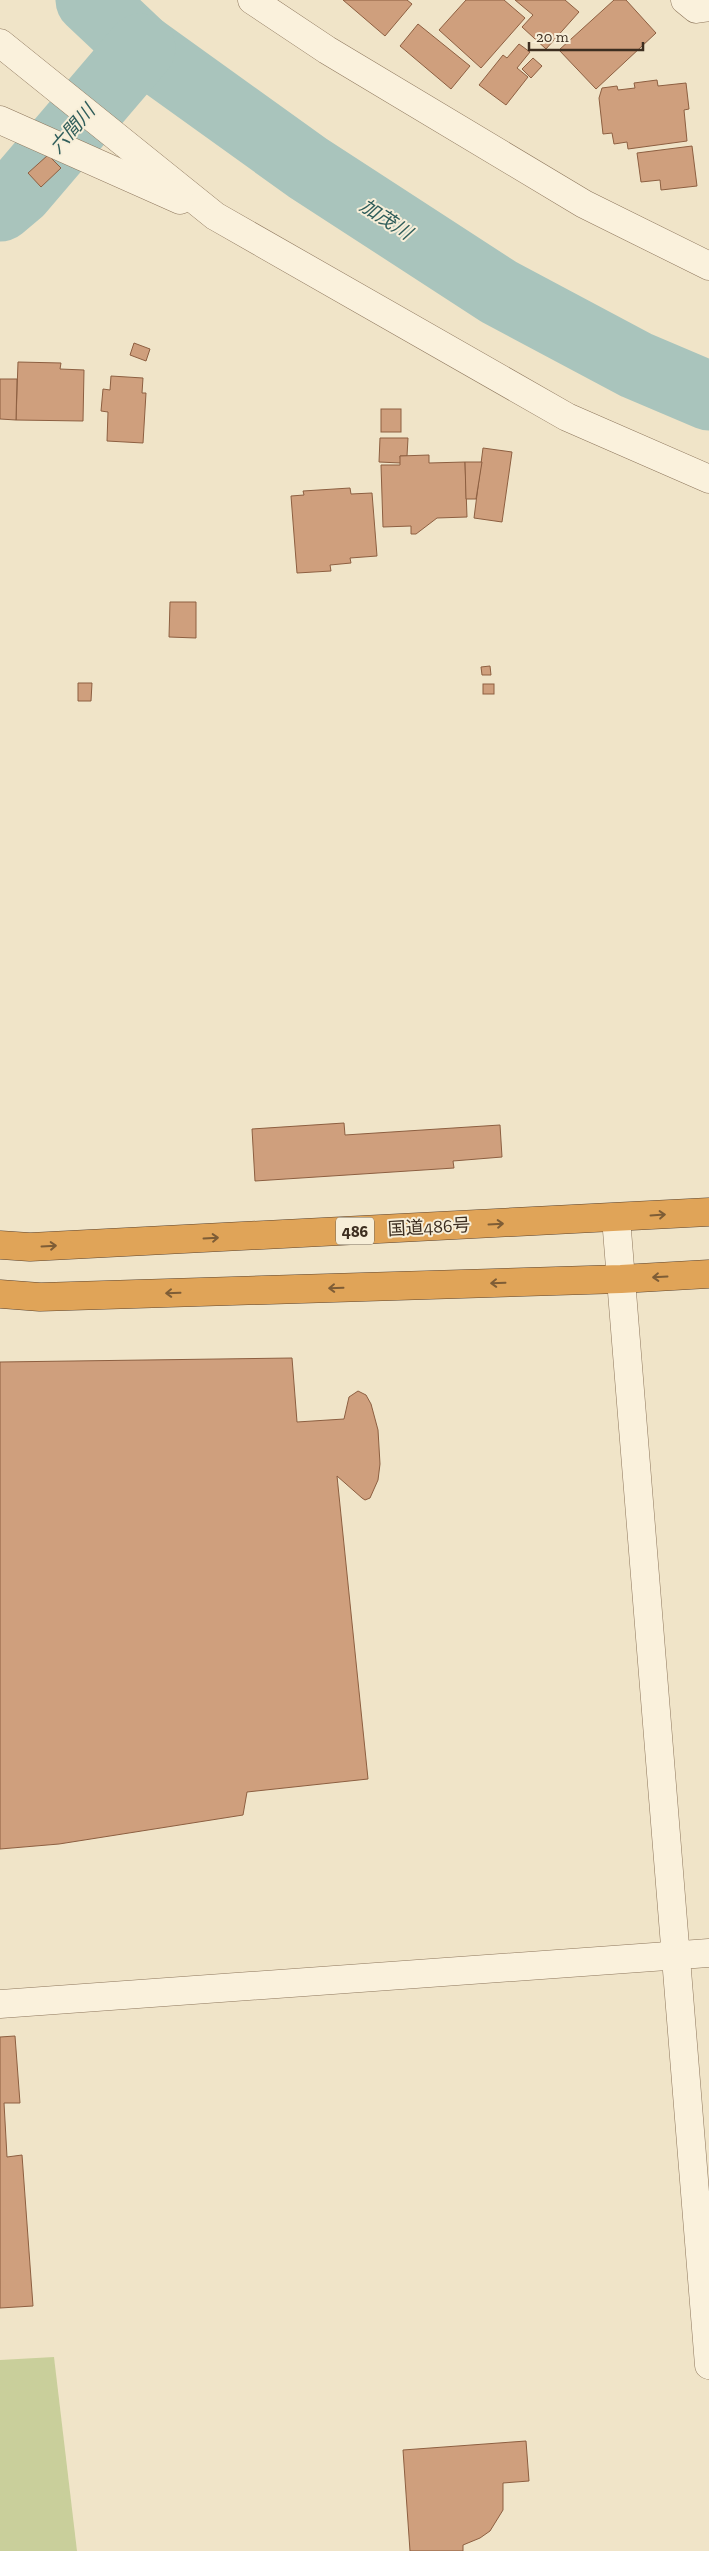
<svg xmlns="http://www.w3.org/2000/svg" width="709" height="2551" viewBox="0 0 709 2551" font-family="'Zilla Slab','Noto Sans JP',serif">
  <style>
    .green { fill: #c9cf9b }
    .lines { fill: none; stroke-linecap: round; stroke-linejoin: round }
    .river { stroke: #a9c4bc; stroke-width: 69 }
    .building { fill: #cf9f7d; stroke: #8d5f41 }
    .minor-casing { stroke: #8d765c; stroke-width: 29 }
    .highway-casing { stroke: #5b4430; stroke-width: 29 }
    .minor { stroke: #faf1dc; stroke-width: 28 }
    .highway { stroke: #e0a458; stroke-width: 28 }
    .oneway { stroke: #7e5d36 }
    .labels { text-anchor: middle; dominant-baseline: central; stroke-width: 4; stroke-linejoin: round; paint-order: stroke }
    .shield { fill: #f7eed8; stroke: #756857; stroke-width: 1 }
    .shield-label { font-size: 16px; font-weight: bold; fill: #3d2e20 }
    .street-label { font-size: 18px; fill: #3d2e20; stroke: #f7eed8 }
    .water-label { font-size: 19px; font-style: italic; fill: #2f5d5a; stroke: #f7eed8 }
  </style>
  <rect width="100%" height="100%" fill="#f0e4c8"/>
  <path class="green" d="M54,2357L77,2551H0V2360Z"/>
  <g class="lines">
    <g class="river">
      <path d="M90,0L141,48L308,168L499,292L636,365L709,396"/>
      <path d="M0,207L19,191L141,48"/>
    </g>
  </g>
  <g class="building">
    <path d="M343,0H407L412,4L385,36Z"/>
    <path d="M466,0H504L525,18L481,68L439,30Z"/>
    <path d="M515,0H565L579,12L546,49L522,27L533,15Z"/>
    <path d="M614,0H626L656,33L596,89L559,50Z"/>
    <path d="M418,24L470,66L451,89L400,46Z"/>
    <path d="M519,44L530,52L517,68L528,77L506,105L479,85L503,55L507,58Z"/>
    <path d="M533,58L542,66L531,78L522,69Z"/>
    <path d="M657,80L658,86L686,83L689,109L684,110L687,141L628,149L627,142L614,144L612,133L603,134L599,98L602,88L617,86L618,90L635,88L634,83Z"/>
    <path d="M692,146L697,186L661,190L660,180L641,182L637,153Z"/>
    <path d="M48,155L61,168L41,187L28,173Z"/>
    <path d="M134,343L150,349L146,361L130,355Z"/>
    <path d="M18,362L61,363L60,369L84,370L83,421L16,420Z"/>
    <path d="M111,376L143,378L142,393H146L143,443L107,441L108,412L101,411L103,389L110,390Z"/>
    <path d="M0,379H17L16,420L0,419Z"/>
    <rect x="381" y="409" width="20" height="23"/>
    <path d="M380,438H408L407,456H400L401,463L379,462Z"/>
    <path d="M483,448L512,452L502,522L474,518Z"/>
    <path d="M429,455V463L465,462L467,517L437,518L416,534H411V526L383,527L381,465H400V456Z"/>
    <path d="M465,462H482L476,499H466Z"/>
    <path d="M350,488L351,494L372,493L377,556L350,558L351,563L330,565L331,571L297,573L291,496L304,495L303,491Z"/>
    <path d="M170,602H196V638L169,637Z"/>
    <path d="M490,666L491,675H482L481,667Z"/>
    <path d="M78,683H92L91,701H78Z"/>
    <rect x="483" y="684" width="11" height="10"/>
    <path d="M344,1123L345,1135L500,1125L502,1157L453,1161L454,1168L255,1181L252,1129Z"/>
    <path d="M292,1358L297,1422L344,1419L349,1397L358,1391L366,1395L371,1404L378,1430L380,1464L378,1480L370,1498L365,1500L362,1498L337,1476L368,1779L247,1792L243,1815L59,1844L0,1849V1362Z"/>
    <path d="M15,2036L20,2103H4L7,2157L22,2155L33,2306L0,2308V2037Z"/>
    <path d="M526,2441L529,2481L503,2483V2510L490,2531L480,2538L463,2545V2551H410L403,2450Z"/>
  </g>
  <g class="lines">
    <g class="minor-casing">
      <g id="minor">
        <path d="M252,0L327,50L584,204L709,266"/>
        <path d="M685,0L696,9L709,7"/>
        <path d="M0,43L215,216L567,417L709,479"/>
        <path d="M0,120L180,200"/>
        <path d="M616,1218L709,2365"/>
        <path d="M0,2004L709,1953"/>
      </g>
    </g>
    <g class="highway-casing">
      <g id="highway">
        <path d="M0,1245L30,1247L709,1212"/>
        <path d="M0,1294L40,1297L621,1279L709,1274"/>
      </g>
    </g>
    <use href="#minor" class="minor"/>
    <use href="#highway" class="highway"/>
  </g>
  <defs><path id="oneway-shaft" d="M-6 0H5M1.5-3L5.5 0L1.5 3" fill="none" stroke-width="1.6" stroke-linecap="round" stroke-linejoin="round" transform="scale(1.25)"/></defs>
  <g class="oneway">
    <use href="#oneway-shaft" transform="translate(658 1215) rotate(-4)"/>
    <use href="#oneway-shaft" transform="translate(496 1224) rotate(-3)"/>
    <use href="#oneway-shaft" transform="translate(211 1238) rotate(-3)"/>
    <use href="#oneway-shaft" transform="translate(49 1246) rotate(-3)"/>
    <use href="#oneway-shaft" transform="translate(660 1277) rotate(177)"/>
    <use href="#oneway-shaft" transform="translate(498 1283) rotate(178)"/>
    <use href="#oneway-shaft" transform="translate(336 1288) rotate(178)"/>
    <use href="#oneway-shaft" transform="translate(173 1293) rotate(178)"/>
  </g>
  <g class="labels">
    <rect class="shield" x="336" y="1217.5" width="38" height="27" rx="4"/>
    <g class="shield-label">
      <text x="355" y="1231">486</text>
    </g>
    <g class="street-label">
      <text transform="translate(429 1227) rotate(-3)">国道486号</text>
    </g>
    <g class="water-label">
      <text transform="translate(72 129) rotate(-49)">六間川</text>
      <text transform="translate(386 219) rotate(33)">加茂川</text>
    </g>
  </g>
  <path d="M529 42v8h114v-8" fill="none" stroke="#3d2e20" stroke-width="2.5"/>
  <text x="536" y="42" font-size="15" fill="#3d2e20" stroke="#f7eed8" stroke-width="4" paint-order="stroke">20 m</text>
</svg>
